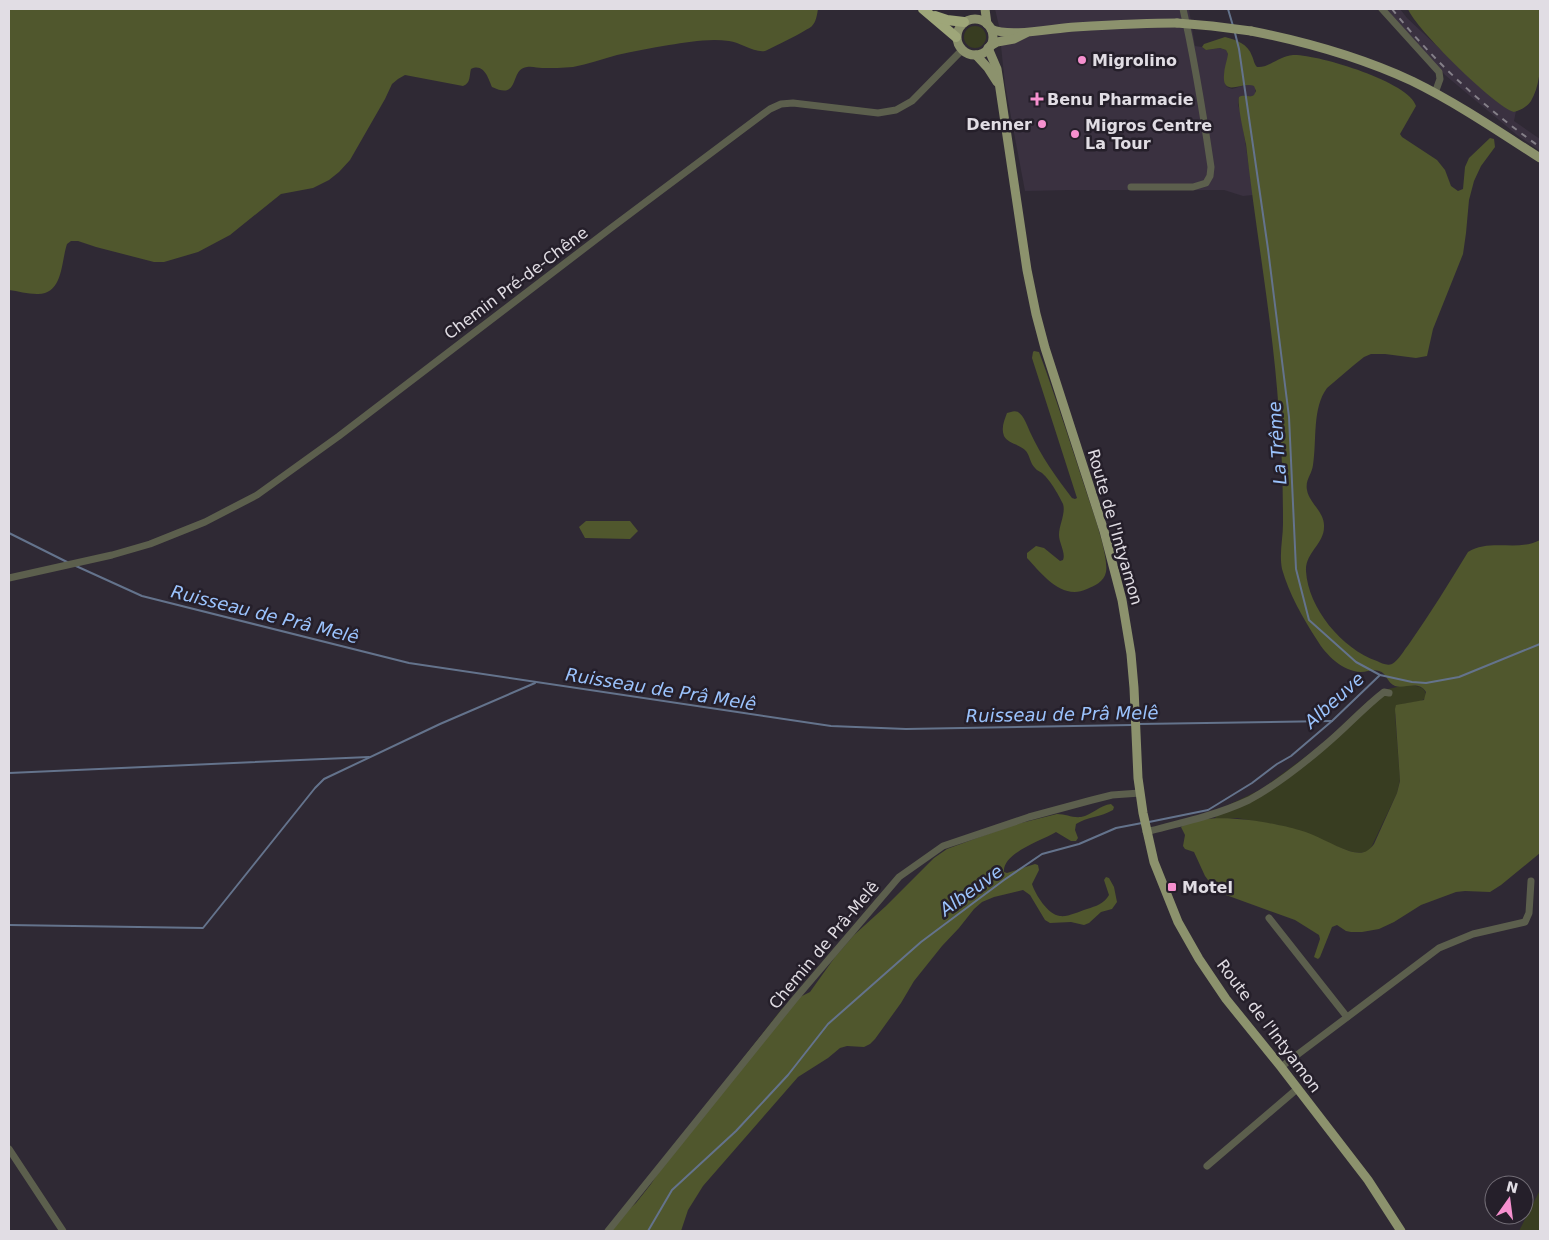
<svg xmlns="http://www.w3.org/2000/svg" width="1549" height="1240" viewBox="0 0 1549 1240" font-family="'DejaVu Sans',sans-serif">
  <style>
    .built { fill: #3a3140 }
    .green { fill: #383d21 }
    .forest { fill: #50572d }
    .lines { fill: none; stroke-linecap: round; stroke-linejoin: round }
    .stream { stroke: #64738c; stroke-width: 2 }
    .minor { stroke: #5c5f4d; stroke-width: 7 }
    .major { stroke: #8c926d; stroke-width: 9 }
    .highway { stroke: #9ea679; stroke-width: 10 }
    .rail { stroke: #847f88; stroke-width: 2; stroke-dasharray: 6 6; stroke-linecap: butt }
    .major-bridge { stroke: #8c926d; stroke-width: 9 }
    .poi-dot { fill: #f690cf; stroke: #251f2a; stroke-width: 2 }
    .labels { text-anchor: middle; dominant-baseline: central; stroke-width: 5; stroke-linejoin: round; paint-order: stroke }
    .poi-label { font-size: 16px; font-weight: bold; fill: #e1dde4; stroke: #251f2a; text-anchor: start }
    .street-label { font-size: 16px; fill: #e1dde4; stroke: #251f2a }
    .water-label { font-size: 18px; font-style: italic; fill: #9bc3fd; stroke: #251f2a }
  </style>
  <rect width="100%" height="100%" fill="#2f2934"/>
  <g class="built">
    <path d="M995,9H1189L1195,46L1202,47L1206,50L1220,48L1226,50L1228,54L1225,84L1227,87L1232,89L1249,84L1255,86V95L1252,96H1242L1239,97L1238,105L1241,113L1253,195L1243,196L1224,190H1070L1025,191L1005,85L999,26Z"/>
    <path d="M1387,9H1400L1407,18L1485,91L1514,112L1516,111L1514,121L1540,139V151L1517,135L1445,75L1398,23Z"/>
  </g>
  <g class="green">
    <circle cx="975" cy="37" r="11"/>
    <path d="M1406,685C1415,686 1427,685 1426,698L1421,701L1403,704L1395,714L1400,780L1397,793L1370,850C1363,854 1357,853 1349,851L1278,825L1237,818L1215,819L1218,810L1262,789L1320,746L1368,701L1388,689Z"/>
    <path d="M1540,1190V1231H1519Z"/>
  </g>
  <g class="forest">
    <path d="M9,9H818C817,15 816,22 812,26C808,30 770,49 765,51C754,53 740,42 729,41C710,38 688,42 669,45C651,48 634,51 617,55C602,59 588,64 573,67C563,68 552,68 542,68C538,68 532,66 527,67C509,69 521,101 492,87C488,78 484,63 471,69C469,76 471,83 463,86L405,75L398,79L392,84L385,99L350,160L339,172L329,180L313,188L281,194L230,235L198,252L164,262H154L96,247L78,241H71L67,244C61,262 63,295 37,294C27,294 18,291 9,290Z"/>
    <path d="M1408,9H1540C1540,36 1545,78 1531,101C1527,107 1520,110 1514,112C1495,107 1415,28 1408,9Z"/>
    <path d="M1225,37C1237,40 1248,44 1252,56C1254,60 1254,64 1257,67C1269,68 1279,56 1293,55C1317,54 1410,82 1416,106L1400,134L1402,137L1437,160L1445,170L1451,186L1458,191L1463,189L1465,167L1469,158L1490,138L1494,139L1495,147L1481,166L1474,181L1469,200L1466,233L1463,254L1433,329L1427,356L1416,358L1385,354H1371L1364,357L1354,365L1327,388C1312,408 1317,440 1313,465C1312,474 1305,480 1307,490C1309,503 1325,512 1324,527C1324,544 1305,553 1306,571C1308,608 1342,649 1377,661C1381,663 1387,666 1392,664C1399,660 1404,650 1409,644C1430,614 1449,583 1468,552C1490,538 1518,552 1540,540V853L1501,885L1490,892L1465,891L1456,892L1421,905L1394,922L1379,929L1362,932H1351L1346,931L1337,925L1332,927L1320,957L1318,959L1314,957L1320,939L1319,935L1295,920L1226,895L1218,890L1211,884L1205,876L1194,852L1185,849L1183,846L1185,835L1181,827C1205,810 1272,822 1299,830C1317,835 1332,845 1349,851C1360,854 1367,854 1374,844L1397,793L1400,781L1395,709L1396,705L1424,700L1426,692C1419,680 1405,689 1395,686C1387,683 1387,673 1379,671C1373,669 1367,672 1361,672C1342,671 1326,655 1317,640C1303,618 1289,594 1282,569C1279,553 1283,539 1283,524C1283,487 1282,451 1279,414C1273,323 1256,234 1246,144C1244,134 1237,104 1239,97C1244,94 1250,98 1254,95L1256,91L1254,86C1243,81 1222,98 1224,75C1224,68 1227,61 1228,54L1226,50L1220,48L1206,50L1202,47L1204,44Z"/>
    <path d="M1034,351L1039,352L1046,371C1060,411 1073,451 1086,491C1092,509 1109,556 1106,572C1104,582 1094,586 1087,589C1062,601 1042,574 1027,558V553L1036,546L1044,548L1060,561L1063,560C1066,553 1059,543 1059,535C1059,525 1066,513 1063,504C1060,497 1050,480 1044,475C1042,472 1037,471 1035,468C1030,463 1030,456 1026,451C1020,444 1008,444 1004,436C1001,428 1004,421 1007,413C1011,412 1014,410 1018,412C1024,416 1027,425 1030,432C1041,456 1056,477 1072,498L1075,499L1077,498L1032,358L1033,352Z"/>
    <path d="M586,521H630L638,531L630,539L585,538L579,527Z"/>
    <path d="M1111,804L1114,807L1113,810C1101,817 1087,817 1076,824L1075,830L1078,838L1076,841H1071L1056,832C1043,840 1002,853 1004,872L1007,873L1035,864L1038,865L1039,870L1032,884C1035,894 1048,915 1060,916C1068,917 1078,912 1087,909C1096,906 1104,904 1109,895L1104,880L1106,877L1109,878L1114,887L1117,902L1112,909L1101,912L1089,923L1084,925L1071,922L1050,923L1045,920L1030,895L1023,890L994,897L982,902L974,909L959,928L942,946L914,981L901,1003L875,1039L870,1044L864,1047L847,1046L840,1048L828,1058L798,1077L703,1186L688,1210L681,1231H605L636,1203L651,1184L683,1135L781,1010L788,1003L810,992L835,957L854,935L886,906L934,858L947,849L966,842L1013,825L1057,814C1066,814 1072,818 1081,817C1092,815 1100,805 1111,804Z"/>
  </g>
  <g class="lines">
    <g class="stream">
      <path d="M1228,9L1233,26"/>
      <path d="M1235,33L1239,49L1268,249L1289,417L1296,569L1309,620L1356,662L1380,675L1412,682L1426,683L1459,677L1540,644"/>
      <path d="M9,533L67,562"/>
      <path d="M76,566L142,596L409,663L831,726L906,729L1132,725"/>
      <path d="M1139,724L1332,721"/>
      <path d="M9,773L369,757"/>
      <path d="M1149,822L1208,810L1252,783L1277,764L1291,756L1332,721L1380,675"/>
      <path d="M9,925L203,928L315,788L324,779L440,724L535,683"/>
      <path d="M648,1231L672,1190L736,1131L788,1075L828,1024L921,942L1004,880L1042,854L1079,844L1116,828L1142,823"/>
    </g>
    <g class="minor">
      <path d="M1382,9L1439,72L1440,79L1435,93"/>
      <path d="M1131,187H1193L1206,183L1210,176L1211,167C1203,113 1195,61 1183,9"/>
      <path d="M9,578L112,555L150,544L205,522L257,495L339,436L611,228L770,109L781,104L793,103L878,113L896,110L912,101L962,50"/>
      <path d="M1146,832C1181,823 1217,815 1249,800C1273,787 1303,764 1324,746C1345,729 1362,709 1384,692L1389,693"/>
      <path d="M1269,918L1347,1017"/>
      <path d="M1281,1067L1439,948L1473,934L1525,922L1529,913L1531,881"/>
      <path d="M9,1149L63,1231"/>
      <path d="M1207,1166L1297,1089"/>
      <path d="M608,1231L794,1000L899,877L943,846L1029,817L1092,800L1112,795L1140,793"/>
    </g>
    <g class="major">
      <path d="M985,9L987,24"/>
      <circle cx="975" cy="37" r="18"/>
      <path d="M991,29C1010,38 1053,28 1075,27C1109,25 1143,23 1177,23"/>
      <path d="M1251,31C1307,42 1360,57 1412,81C1457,103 1498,131 1540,158"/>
      <path d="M990,46L997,42L1014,39L1026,33"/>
      <path d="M988,48L997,69L999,82L1027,270L1036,314L1045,348L1104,531L1122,600L1131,654L1134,688L1138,778L1143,813L1154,862L1178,922L1199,959L1226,999L1281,1067L1368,1180L1401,1231"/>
      <path d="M976,55L988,68L997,82"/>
    </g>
    <g class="highway">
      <path d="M923,9L956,37"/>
      <path d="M935,16L947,20L964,22"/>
    </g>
    <path class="rail" d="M1392,9C1434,62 1485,108 1540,147"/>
    <path class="major-bridge" d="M1177,23L1212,26L1251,31"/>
  </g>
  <g class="poi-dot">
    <circle cx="1082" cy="60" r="5"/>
    <path d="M1034.5 91.5h5v5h5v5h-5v5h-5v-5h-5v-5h5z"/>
    <circle cx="1042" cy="124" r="5"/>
    <circle cx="1075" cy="134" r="5"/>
    <rect x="1167" y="882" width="10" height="10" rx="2.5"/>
  </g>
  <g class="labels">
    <g class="poi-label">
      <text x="1092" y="60">Migrolino</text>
      <text x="1047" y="99">Benu Pharmacie</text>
      <text x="1032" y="124" text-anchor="end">Denner</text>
      <text x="1085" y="125">Migros Centre<tspan x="1085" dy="18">La Tour</tspan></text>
      <text x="1182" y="887">Motel</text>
    </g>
    <g class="street-label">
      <text transform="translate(516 283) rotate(-37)">Chemin Pré-de-Chêne</text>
      <text transform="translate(1115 527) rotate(74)">Route de l'Intyamon</text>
      <text transform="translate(824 945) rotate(-50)">Chemin de Prâ-Melê</text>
      <text transform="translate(1269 1026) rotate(53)">Route de l'Intyamon</text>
    </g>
    <g class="water-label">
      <text transform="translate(1277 443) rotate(-94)">La Trême</text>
      <text transform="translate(265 614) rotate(14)">Ruisseau de Prâ Melê</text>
      <text transform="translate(661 689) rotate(9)">Ruisseau de Prâ Melê</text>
      <text transform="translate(1334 700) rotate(-42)">Albeuve</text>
      <text transform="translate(1062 714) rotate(-1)">Ruisseau de Prâ Melê</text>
      <text transform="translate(971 890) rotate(-36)">Albeuve</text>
    </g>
  </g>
  <rect width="1549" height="1240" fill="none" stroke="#e1dde4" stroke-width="20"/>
  <g transform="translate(1509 1200) rotate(14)"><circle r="24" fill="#251f2a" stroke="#706b74"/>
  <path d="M0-4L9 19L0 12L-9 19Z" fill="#f690cf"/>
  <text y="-8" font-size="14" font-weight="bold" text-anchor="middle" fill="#e1dde4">N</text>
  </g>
</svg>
